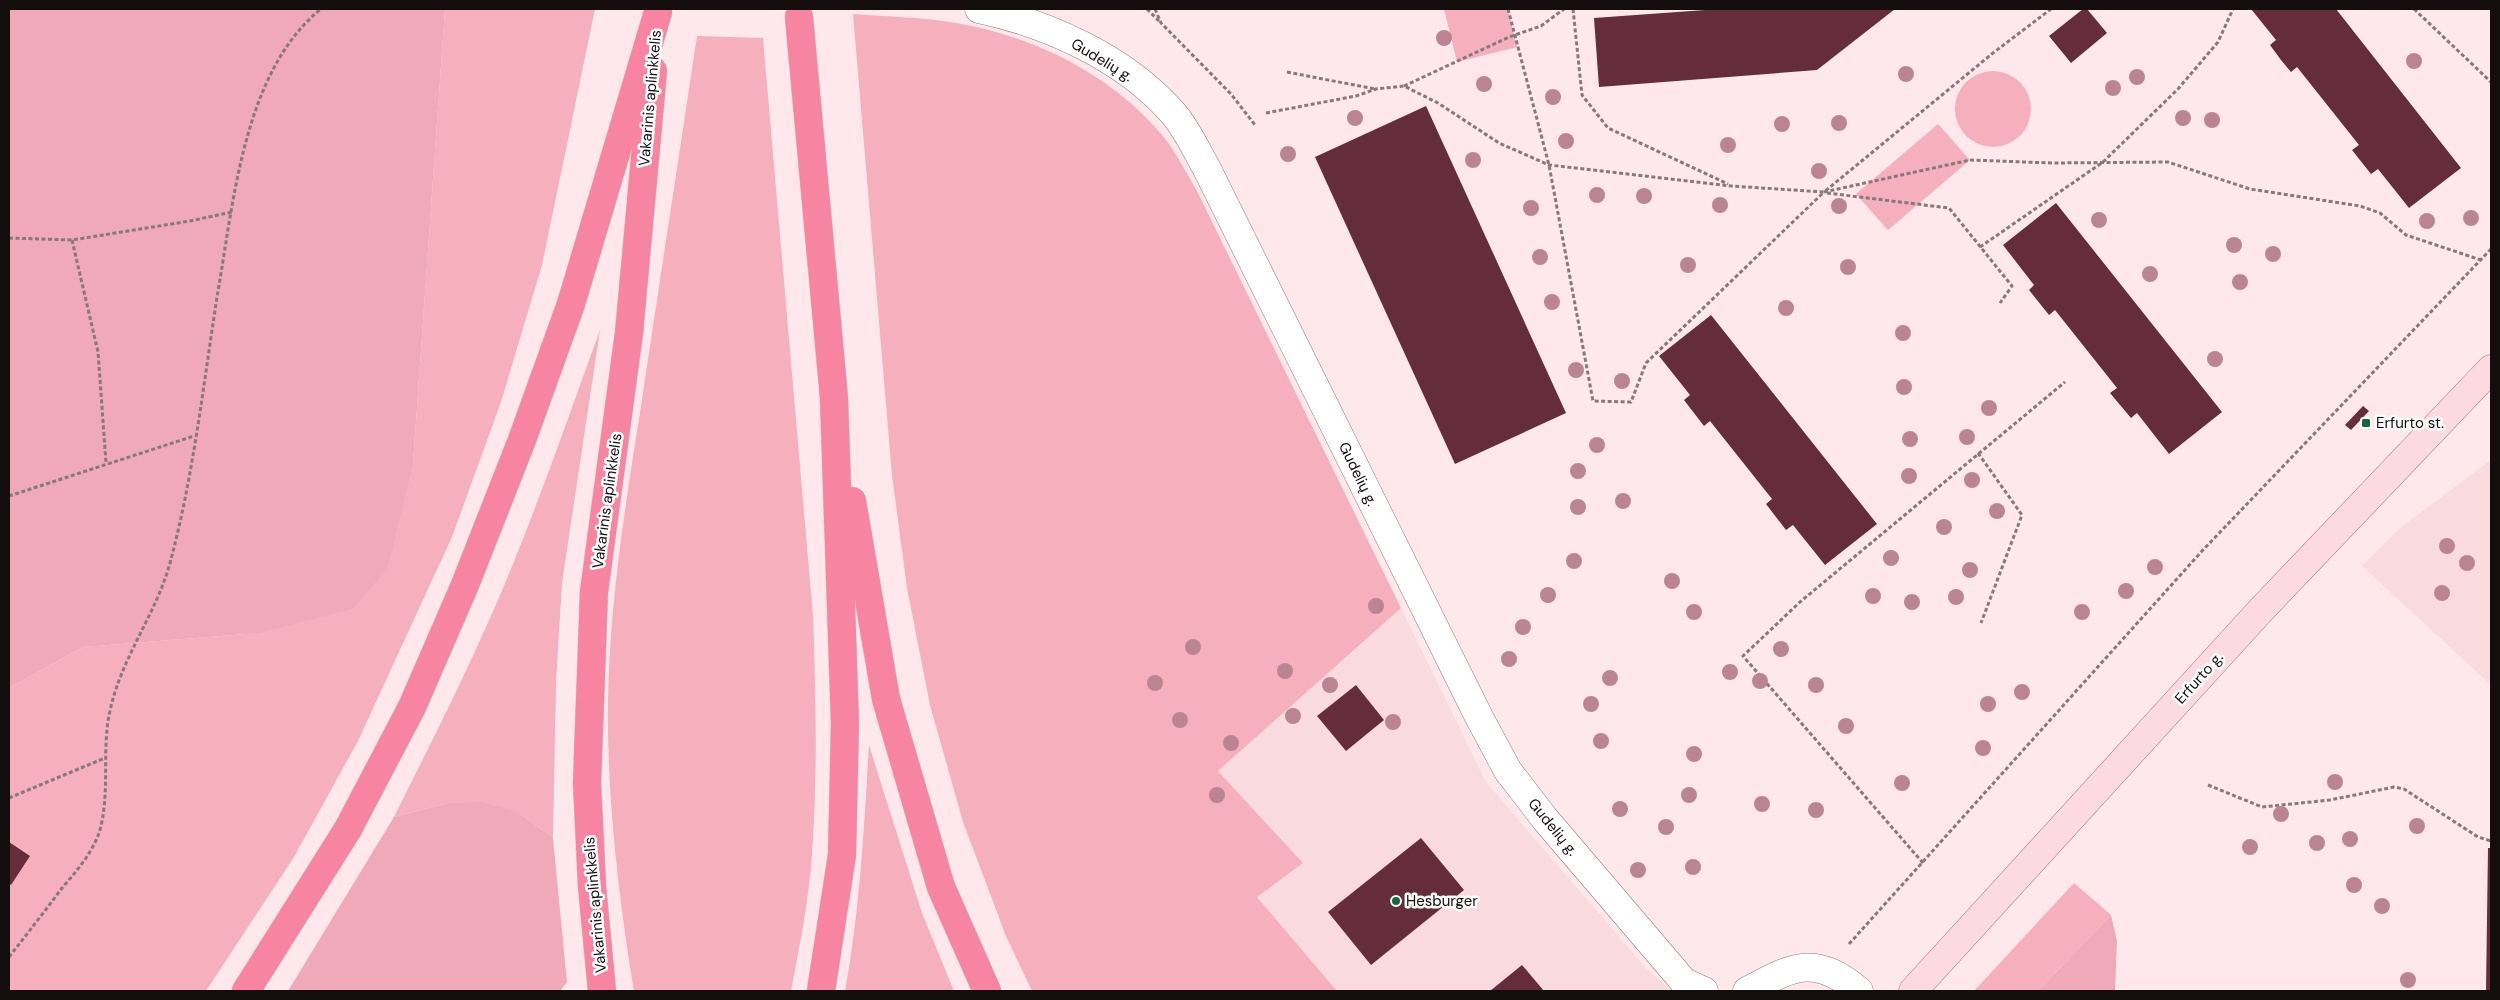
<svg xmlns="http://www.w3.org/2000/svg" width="2500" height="1000" viewBox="0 0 2500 1000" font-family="'DM Sans',sans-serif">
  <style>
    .built { fill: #f8dadf }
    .green { fill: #f5afbd }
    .forest { fill: #efa9b8 }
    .building { fill: #652c3b }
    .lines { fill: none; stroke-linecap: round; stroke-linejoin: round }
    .street-casing { stroke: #8f7c80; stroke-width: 29 }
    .secondary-casing { stroke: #8f7c80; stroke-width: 29 }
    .highway-casing { stroke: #d0cfcf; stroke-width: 29 }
    .path { stroke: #87787b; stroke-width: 3; stroke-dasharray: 4 2.5; stroke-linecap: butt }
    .street { stroke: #fff; stroke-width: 28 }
    .secondary { stroke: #fddae2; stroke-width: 28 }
    .highway { stroke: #f784a0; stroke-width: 28 }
    .tree { fill: #bb8492 }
    .poi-dot { fill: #0f6b3f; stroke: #fff; stroke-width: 2 }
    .labels { text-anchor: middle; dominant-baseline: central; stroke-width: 5; stroke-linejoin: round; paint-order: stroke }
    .street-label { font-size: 15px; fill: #140d0e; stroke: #fff }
    .poi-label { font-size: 15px; fill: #140d0e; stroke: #fff; text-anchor: start }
  </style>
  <rect width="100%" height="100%" fill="#fee8ec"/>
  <g class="built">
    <path d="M2491,460V685L2362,566L2400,528Z"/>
    <path d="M1401,608L1486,782L1645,967L1671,991H1337L1257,897L1303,863L1218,771Z"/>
  </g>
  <g class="green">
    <path d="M445,9H595L542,265L501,402L452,537L358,741L294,857L206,991H9V688L83,647L258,633L413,464Z"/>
    <path d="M1444,9H1508L1517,47L1457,62Z"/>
    <path d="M853,14C887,17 923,17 956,23C1033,36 1111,74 1162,135C1176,152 1187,174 1198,193L1401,608L1218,771L1303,863L1257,897L1337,991H1032L1006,936L963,822L930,705L907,588L892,475Z"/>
    <path d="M697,36L763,38L813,616C816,700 818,784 811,867C807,909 799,950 791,991H634C619,902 607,798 608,707C609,604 626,501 642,400C660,278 679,157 697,36Z"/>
    <circle cx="1993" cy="109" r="38"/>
    <path d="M1938,124L1970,160L1888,230L1856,194Z"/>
    <path d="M600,330L562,583L556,682L553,838L518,812L445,804L394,817C427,751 461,684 491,616C532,523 565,426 600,330Z"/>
    <path d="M869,745L922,913L954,991H845C860,910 864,828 869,745Z"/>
    <path d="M2074,883L2111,915L2038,991H1974Z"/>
  </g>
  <g class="forest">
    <path d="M9,9H445L413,464L387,570L352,609L258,633L83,647L9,688Z"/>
    <path d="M481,802L518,812L553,838L567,982L560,991H288L394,817L445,804Z"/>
    <path d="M2111,915L2117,941L2115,991H2038Z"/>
  </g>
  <g class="building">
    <path d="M1719,9H1895L1817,70L1599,87L1594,18Z"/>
    <path d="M2083,9H2087L2107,33L2071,63L2049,36Z"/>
    <path d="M2251,9H2336L2461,168L2409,208L2378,169L2371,174L2352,150L2359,145L2297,67L2291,72L2281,60L2270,45L2276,40Z"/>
    <path d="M1426,106L1566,413L1455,464L1315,157Z"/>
    <path d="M2056,203L2222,412L2169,454L2137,413L2131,418L2110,393L2117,388L2055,310L2049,315L2029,290L2034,285L2003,245Z"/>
    <path d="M1711,315L1877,524L1825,565L1793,525L1786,530L1766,504L1772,499L1710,421L1704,426L1684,400L1690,395L1659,356Z"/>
    <path d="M2363,406L2369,411L2351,430L2345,425Z"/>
    <path d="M1356,685L1384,720L1346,751L1317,716Z"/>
    <path d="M1421,838L1464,890L1371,965L1328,912Z"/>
    <path d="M9,842L30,856L11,885L9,883Z"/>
    <path d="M2488,848H2491V991H2486Z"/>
    <path d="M1522,965L1544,991H1490Z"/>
  </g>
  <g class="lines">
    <g class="street-casing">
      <g id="street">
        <path d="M979,9C1049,24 1124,58 1172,112C1186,127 1196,150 1206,167L1479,717L1508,771L1545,819L1684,982L1704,991"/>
        <path d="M1747,991C1792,967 1814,953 1859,991"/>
      </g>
    </g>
    <g class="secondary-casing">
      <path id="secondary" d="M1913,991L2261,610L2491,369"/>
    </g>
    <g class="highway-casing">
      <g id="highway">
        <path d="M799,17L834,398L845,724L842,855L821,991"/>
        <path d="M852,501L886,699L941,887L987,991"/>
        <path d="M246,991L348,829L412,707L465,585L522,440L571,304L658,12"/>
        <path d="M602,991L592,886L587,783L594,592L629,333L653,71"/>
      </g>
    </g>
    <g class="path">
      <path d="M1147,9L1159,21"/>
      <path d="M1155,9L1161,23L1231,94L1255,125"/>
      <path d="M1508,9L1549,165L1593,401L1631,402L1646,363L1824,192L1970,160L2052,163L2168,162L2250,189L2360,206L2380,213L2406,235L2481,260"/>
      <path d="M1573,9L1582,95L1608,128L1728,184"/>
      <path d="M2414,9L2491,82"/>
      <path d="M1287,72L1375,89"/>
      <path d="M1404,86L1509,37L1541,26L1564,9"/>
      <path d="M1266,113L1356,96L1376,89L1404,86L1438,103L1499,143L1549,165L1731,186L1824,192L1993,53L2051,9"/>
      <path d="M1827,193L1949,208L2012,286L2000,303"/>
      <path d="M9,238L72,240L190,221L232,212"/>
      <path d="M72,240L98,352L106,463"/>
      <path d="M1980,247L2103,162L2178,89L2218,42L2233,9"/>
      <path d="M1978,453L2022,515L1981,623"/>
      <path d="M9,496L194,436"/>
      <path d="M2208,785L2262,807L2330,800L2394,787L2404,789L2478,837L2491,841"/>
      <path d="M9,798L105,758"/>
      <path d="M1923,863L1743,656L1800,602L2065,382"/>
      <path d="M1849,944L2202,551L2491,249"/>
      <path d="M9,957C27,934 45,911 62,888C76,872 92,853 99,833C111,794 101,750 110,711C121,657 158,612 171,559C194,473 204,379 218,291C234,200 244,71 321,9"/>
    </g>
    <use href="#street" class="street"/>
    <use href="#secondary" class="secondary"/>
    <use href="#highway" class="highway"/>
  </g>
  <g class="tree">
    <circle cx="1444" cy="38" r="8"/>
    <circle cx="2414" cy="61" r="8"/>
    <circle cx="1906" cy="74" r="8"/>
    <circle cx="2137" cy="77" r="8"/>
    <circle cx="1484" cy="84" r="8"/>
    <circle cx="2113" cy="88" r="8"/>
    <circle cx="1553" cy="97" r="8"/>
    <circle cx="1355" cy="118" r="8"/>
    <circle cx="2183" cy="118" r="8"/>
    <circle cx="2212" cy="120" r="8"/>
    <circle cx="1839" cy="123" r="8"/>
    <circle cx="1782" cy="124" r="8"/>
    <circle cx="1566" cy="141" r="8"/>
    <circle cx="1728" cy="145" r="8"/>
    <circle cx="1288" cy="154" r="8"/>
    <circle cx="1473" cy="160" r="8"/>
    <circle cx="1819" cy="171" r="8"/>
    <circle cx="1597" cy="195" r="8"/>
    <circle cx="1644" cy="196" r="8"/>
    <circle cx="1720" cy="205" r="8"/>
    <circle cx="1839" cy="206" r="8"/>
    <circle cx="1531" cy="208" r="8"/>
    <circle cx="2471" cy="218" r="8"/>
    <circle cx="2099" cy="220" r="8"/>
    <circle cx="2427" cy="221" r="8"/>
    <circle cx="2234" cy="245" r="8"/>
    <circle cx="2273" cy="254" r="8"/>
    <circle cx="1540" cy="257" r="8"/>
    <circle cx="1688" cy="265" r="8"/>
    <circle cx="1848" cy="267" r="8"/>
    <circle cx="2150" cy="274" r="8"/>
    <circle cx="2240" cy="282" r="8"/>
    <circle cx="1552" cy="302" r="8"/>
    <circle cx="1786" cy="308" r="8"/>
    <circle cx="1903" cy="333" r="8"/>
    <circle cx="2215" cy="359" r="8"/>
    <circle cx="1576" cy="370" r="8"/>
    <circle cx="1622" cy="381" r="8"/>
    <circle cx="1904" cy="387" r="8"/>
    <circle cx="1989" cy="408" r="8"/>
    <circle cx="1967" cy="437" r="8"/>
    <circle cx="1910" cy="439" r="8"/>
    <circle cx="1597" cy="445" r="8"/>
    <circle cx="1578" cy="471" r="8"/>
    <circle cx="1909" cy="476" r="8"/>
    <circle cx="1972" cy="480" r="8"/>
    <circle cx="1623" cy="501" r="8"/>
    <circle cx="1578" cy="507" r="8"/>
    <circle cx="1997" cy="511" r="8"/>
    <circle cx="1944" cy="527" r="8"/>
    <circle cx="2447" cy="546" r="8"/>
    <circle cx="1891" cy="558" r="8"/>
    <circle cx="1574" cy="561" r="8"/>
    <circle cx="2467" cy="563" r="8"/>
    <circle cx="2155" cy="567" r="8"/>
    <circle cx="1970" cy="570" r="8"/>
    <circle cx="1672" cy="581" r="8"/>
    <circle cx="2126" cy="591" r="8"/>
    <circle cx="2442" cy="593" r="8"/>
    <circle cx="1548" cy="595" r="8"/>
    <circle cx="1873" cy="596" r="8"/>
    <circle cx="1956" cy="597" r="8"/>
    <circle cx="1912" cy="602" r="8"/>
    <circle cx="1376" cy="606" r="8"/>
    <circle cx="1694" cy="612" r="8"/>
    <circle cx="2082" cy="612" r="8"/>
    <circle cx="1523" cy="627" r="8"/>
    <circle cx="1193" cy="647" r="8"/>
    <circle cx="1781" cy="649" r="8"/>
    <circle cx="1509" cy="659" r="8"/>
    <circle cx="1285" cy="671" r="8"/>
    <circle cx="1730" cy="672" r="8"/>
    <circle cx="1610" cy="678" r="8"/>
    <circle cx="1760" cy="681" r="8"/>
    <circle cx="1155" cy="683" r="8"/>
    <circle cx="1330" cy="685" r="8"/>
    <circle cx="1816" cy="685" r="8"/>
    <circle cx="2022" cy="692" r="8"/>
    <circle cx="1591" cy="704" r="8"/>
    <circle cx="1988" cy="704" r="8"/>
    <circle cx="1293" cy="716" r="8"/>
    <circle cx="1180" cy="720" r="8"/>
    <circle cx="1393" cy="722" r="8"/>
    <circle cx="1846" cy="726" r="8"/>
    <circle cx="1601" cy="741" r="8"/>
    <circle cx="1231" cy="743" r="8"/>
    <circle cx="1983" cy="748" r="8"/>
    <circle cx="1694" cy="754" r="8"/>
    <circle cx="2335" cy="782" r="8"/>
    <circle cx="1902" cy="783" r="8"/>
    <circle cx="1217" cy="795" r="8"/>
    <circle cx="1689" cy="795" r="8"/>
    <circle cx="1762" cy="804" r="8"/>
    <circle cx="1620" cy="809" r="8"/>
    <circle cx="1816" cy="810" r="8"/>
    <circle cx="2281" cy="814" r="8"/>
    <circle cx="2417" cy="826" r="8"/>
    <circle cx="1666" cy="827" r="8"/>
    <circle cx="2350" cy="839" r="8"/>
    <circle cx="2317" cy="843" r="8"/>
    <circle cx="2250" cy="847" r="8"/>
    <circle cx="1693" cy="867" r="8"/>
    <circle cx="1638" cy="870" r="8"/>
    <circle cx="2354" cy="885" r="8"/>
    <circle cx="2382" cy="906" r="8"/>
    <circle cx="2408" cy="980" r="8"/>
  </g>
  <g class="poi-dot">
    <rect x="2361" y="418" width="10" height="10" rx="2.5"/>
    <circle cx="1396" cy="901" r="5"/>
  </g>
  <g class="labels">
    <g class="street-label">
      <text transform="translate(1102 60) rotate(31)">Gudelių g.</text>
      <text transform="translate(650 98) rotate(-85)">Vakarinis aplinkkelis</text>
      <text transform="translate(1358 474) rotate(64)">Gudelių g.</text>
      <text transform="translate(607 501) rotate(-82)">Vakarinis aplinkkelis</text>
      <text transform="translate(2199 678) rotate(-48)">Erfurto g.</text>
      <text transform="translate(1553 827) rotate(51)">Gudelių g.</text>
      <text transform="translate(595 905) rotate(-95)">Vakarinis aplinkkelis</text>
    </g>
    <g class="poi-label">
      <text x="2376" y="423">Erfurto st.</text>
      <text x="1406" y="901">Hesburger</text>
    </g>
  </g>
  <rect width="2500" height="1000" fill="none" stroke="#140d0e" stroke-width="20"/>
</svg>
